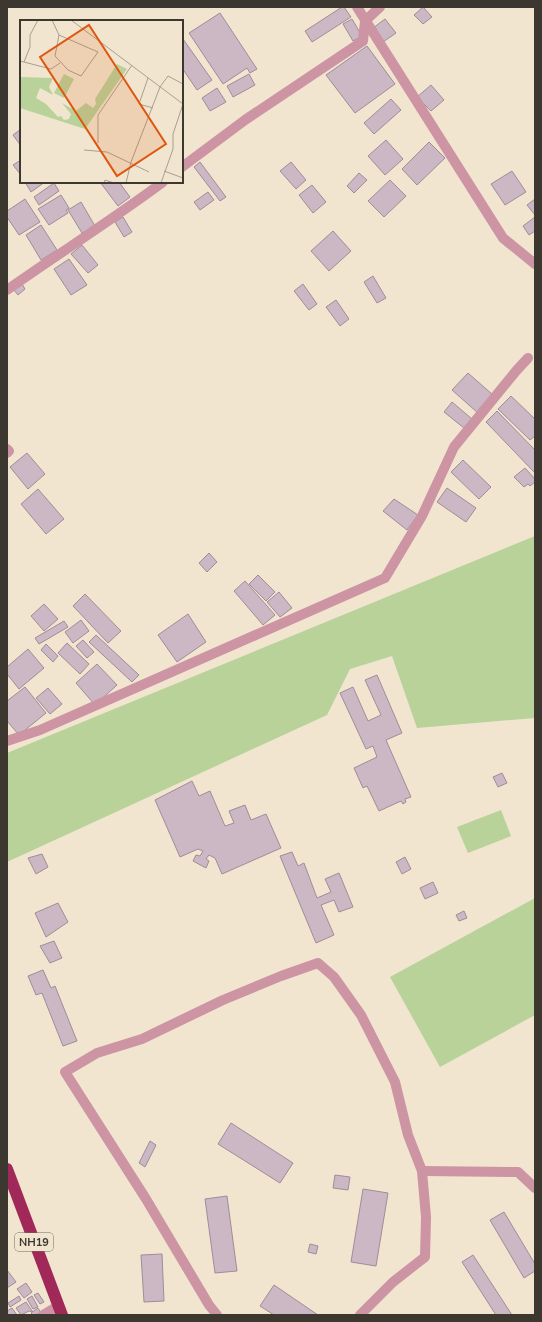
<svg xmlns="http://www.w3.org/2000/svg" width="542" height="1322" viewBox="0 0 542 1322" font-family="'Nunito Sans',sans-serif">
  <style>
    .green { fill: #b8d29a }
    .building { fill: #ccb7c4; stroke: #a08c99 }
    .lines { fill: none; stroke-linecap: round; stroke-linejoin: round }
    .minor { stroke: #cd94a4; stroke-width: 10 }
    .highway { stroke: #a02959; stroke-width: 12 }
    .labels { text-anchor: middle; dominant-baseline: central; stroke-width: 3; stroke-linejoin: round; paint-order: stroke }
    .shield { fill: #f1e5d0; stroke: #726b5f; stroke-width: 1 }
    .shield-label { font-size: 11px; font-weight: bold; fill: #3c372f }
    .inset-road { fill: none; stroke: #a99f90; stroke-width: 1 }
    .view { fill: #df570e; fill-opacity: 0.15; stroke: #df570e; stroke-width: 2 }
    .inset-edge { fill: none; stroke: #3c372f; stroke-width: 2 }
  </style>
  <rect width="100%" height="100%" fill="#f1e5d0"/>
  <g class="green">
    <path d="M535,536V718L417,728L392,656L350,669L327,715L7,862V753Z"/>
    <path d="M501,810L511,836L468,853L457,827Z"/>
    <path d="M535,898V1015L440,1067L390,977Z"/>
  </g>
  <g class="building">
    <path d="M342,7H344L351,17L312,42L305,31Z"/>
    <path d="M423,7L432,17L423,24L414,15Z"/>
    <path d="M220,13L257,69L250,73L247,68L223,84L189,33Z"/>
    <path d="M352,19L362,36L353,41L343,24Z"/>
    <path d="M385,19L396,33L383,42L373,28Z"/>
    <path d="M183,39L212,80L197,90L182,68V40Z"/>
    <path d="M367,46L395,84L355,113L326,75Z"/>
    <path d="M249,74L255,85L233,97L227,86Z"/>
    <path d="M431,85L444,100L431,111L417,97Z"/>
    <path d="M217,88L226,102L210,111L202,98Z"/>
    <path d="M391,99L401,110L374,134L364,123Z"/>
    <path d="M21,129V146L13,135Z"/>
    <path d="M386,140L403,159L385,175L368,156Z"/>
    <path d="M429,142L445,158L417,185L402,169Z"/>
    <path d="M21,160V175L13,165Z"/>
    <path d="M200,162L226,197L220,201L194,167Z"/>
    <path d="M291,162L306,180L296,189L280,171Z"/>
    <path d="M512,171L526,192L505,205L491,184Z"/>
    <path d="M359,173L367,180L354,193L347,186Z"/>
    <path d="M390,180L406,196L384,217L368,201Z"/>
    <path d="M25,182H45L31,192Z"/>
    <path d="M100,182H119L130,197L118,206Z"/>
    <path d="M54,183L59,191L39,205L34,197Z"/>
    <path d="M312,185L326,202L313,213L299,195Z"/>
    <path d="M208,192L214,200L200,210L194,202Z"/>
    <path d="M61,195L69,208L66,210L68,213L49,225L38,209Z"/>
    <path d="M25,199L40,222L19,235L7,217V211Z"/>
    <path d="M535,199V215L527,205Z"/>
    <path d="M81,202L95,226L82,233L68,210Z"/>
    <path d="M123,217L132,232L124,237L115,222Z"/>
    <path d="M535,217V231L529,235L523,226Z"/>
    <path d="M41,225L57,250L41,260L26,235Z"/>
    <path d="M333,231L351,251L329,271L311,251Z"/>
    <path d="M82,245L98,265L88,273L71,254Z"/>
    <path d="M69,259L87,285L71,295L54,269Z"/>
    <path d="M373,276L386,298L377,303L364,282Z"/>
    <path d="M22,284L25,289L18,295L14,290Z"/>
    <path d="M303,284L317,304L309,310L294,291Z"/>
    <path d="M336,300L349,319L340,326L326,307Z"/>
    <path d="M468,373L493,395L478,413L452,390Z"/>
    <path d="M511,396L535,419V436L530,440L498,409Z"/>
    <path d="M452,402L472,419L464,428L444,412Z"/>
    <path d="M497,411L535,450V473L486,422Z"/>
    <path d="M27,453L45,474L28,489L10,467Z"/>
    <path d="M463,460L491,487L479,499L451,472Z"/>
    <path d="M525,468L535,479V482L530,486L528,484L524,487L514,477Z"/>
    <path d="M447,488L476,508L466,522L437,502Z"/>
    <path d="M38,489L64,519L46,534L21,504Z"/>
    <path d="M394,499L418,515L407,530L383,511Z"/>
    <path d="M209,553L217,562L207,572L199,563Z"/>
    <path d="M258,575L275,592L266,601L249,584Z"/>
    <path d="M245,581L275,615L263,625L234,591Z"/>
    <path d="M279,592L292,608L280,617L267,602Z"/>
    <path d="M85,594L121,631L108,643L73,606Z"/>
    <path d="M44,604L58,619L44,631L31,616Z"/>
    <path d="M188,614L206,642L177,662L158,635Z"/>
    <path d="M81,620L89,631L73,643L65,632Z"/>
    <path d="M64,621L68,627L39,644L35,638Z"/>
    <path d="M96,635L139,675L132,682L89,642Z"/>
    <path d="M83,640L94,652L87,658L76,646Z"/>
    <path d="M67,643L89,664L80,674L58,653Z"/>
    <path d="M46,644L58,656L53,662L41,650Z"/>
    <path d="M28,649L44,668L19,689L7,674V667Z"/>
    <path d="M97,664L117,685L95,705L76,683Z"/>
    <path d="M377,675L402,733L386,740L411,797L405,799L406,802L403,804L401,801L379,811L367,786L363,788L354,768L377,757L373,746L366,749L340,693L353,687L368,721L381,715L365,680Z"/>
    <path d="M25,687L46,713L19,735L7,721V701Z"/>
    <path d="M48,688L62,704L50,714L36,698Z"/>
    <path d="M502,773L507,783L498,787L493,777Z"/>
    <path d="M192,781L199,796L210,791L225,826L234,823L229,811L245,805L251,820L266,814L281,848L222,874L215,858L209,855L206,859L209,861L206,868L193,861L196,855L200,856L203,851L198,849L180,857L155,800Z"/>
    <path d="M292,852L298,866L304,863L317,898L331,892L325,879L339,873L353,907L339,912L334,900L321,905L334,935L316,943L280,856Z"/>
    <path d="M42,854L48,867L36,874L28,858Z"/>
    <path d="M405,857L411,869L402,874L396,862Z"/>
    <path d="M433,882L438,893L425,899L420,888Z"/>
    <path d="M58,903L68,922L46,937L35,913Z"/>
    <path d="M464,911L467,918L459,921L456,915Z"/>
    <path d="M54,941L62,958L50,963L40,946Z"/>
    <path d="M43,970L51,988L55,986L77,1041L63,1046L42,993L36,995L28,976Z"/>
    <path d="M231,1123L293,1163L280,1183L218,1144Z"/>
    <path d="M150,1141L156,1145L145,1167L139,1163Z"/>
    <path d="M335,1175L350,1177L348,1190L333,1188Z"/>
    <path d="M363,1189L388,1193L376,1266L351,1262Z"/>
    <path d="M227,1196L237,1271L215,1273L205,1199Z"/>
    <path d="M504,1212L535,1264V1271L524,1278L490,1220Z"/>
    <path d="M310,1244L318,1246L316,1254L308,1252Z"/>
    <path d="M162,1254L164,1301L144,1302L141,1255Z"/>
    <path d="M473,1255L512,1315H496L462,1262Z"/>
    <path d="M7,1270L16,1282L7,1288Z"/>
    <path d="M26,1283L32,1292L24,1298L17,1289Z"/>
    <path d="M274,1285L318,1315H274L260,1306Z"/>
    <path d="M38,1293L44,1302L40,1304L34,1295Z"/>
    <path d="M19,1296L21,1300L10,1307L8,1303Z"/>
    <path d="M32,1296L38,1307L33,1309L27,1299Z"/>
    <path d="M26,1302L33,1312L29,1311L21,1315L16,1308Z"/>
    <path d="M12,1308L17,1315H7V1311Z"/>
    <path d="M38,1308L41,1313L33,1315L31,1313Z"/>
  </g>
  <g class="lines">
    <g class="minor">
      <path d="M357,7L503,238L535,264"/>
      <path d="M182,167L245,120L363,41L365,21L380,7"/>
      <path d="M7,290C58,254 112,220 163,182"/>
      <path d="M7,449L9,451L7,453"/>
      <path d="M7,741L40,730L385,578L422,516L454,447L516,371L528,358"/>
      <path d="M422,1171L518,1172L535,1188"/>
      <path d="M43,1315L58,1306"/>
      <path d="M217,1315L209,1305L146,1199L65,1072L97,1053L142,1039L223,1000L281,976L318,963L334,977L361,1015L395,1082L408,1135L422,1171L426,1217L425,1257L393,1282L360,1315"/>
    </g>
    <path class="highway" d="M7,1169L62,1315"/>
  </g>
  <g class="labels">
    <rect class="shield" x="15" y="1233" width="38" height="18" rx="3"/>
    <g class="shield-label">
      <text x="34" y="1242">NH19</text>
    </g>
  </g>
  <g transform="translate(20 20)">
    <rect width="163" height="163" fill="#f1e5d0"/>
    <path d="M97,44L107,49L65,109L0,88V57L33,58L29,67L33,75L20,68L16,78L26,84L38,97L41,96L44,100L49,99L51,94L42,83L56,91L66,83L73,88L76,84L75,79ZM44,54L54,59L44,78L34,73Z" fill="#b8d29a"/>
    <path class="inset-road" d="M32,0L39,15L35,36L48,50L61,56L78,32L39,15M51,0L163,84M0,41L31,49L40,43M4,42L10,27V15L18,0M128,58L119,84L133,88M78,123V95L112,45M64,130L87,132L129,152M144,151L163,158M84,163L85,160L94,163M106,163L111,142L140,67L148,56L163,64M141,163L153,129V114L163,84"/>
    <path class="view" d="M69,5L146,124L97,156L20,37Z"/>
    <rect width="163" height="163" class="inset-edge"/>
  </g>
  <rect width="542" height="1322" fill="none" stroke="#3c372f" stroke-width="16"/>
</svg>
